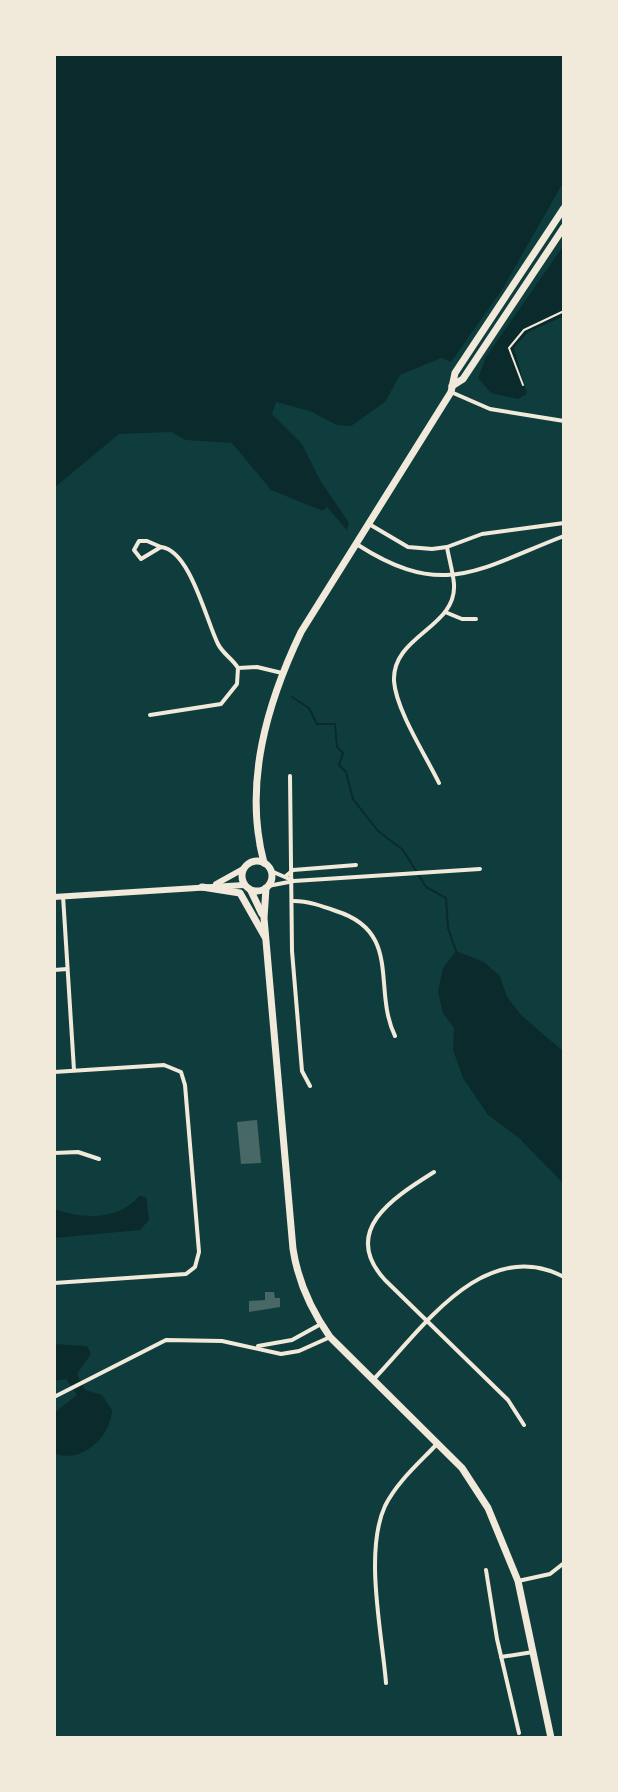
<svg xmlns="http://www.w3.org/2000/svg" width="618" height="1792" viewBox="0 0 618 1792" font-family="'Varela Round',sans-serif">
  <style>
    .water { fill: #0a2a2b }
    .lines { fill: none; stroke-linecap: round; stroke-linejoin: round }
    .stream { stroke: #0a2a2b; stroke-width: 2 }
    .building { fill: #486865 }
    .path { stroke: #f1e9da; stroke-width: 2 }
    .minor { stroke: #f1e9da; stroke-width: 4 }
    .secondary { stroke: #f1e9da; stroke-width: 6 }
    .primary { stroke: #f1e9da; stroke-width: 7 }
  </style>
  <rect width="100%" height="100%" fill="#0f3d3e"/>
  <g class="water">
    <path d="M54,54H564V181L503,288L451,362L441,358L400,375L385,402L351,426L337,425L310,411L276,402L272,414L302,444L320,480L349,523L347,530L327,507L323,511L271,490L232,443L186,440L171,432L119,434L54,488Z"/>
    <path d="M564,245V316L528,332L514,348L527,394L518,399L491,393L478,378L486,357Z"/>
    <path d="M456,951L484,962L500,976L507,997L522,1016L564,1052V1184L519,1138L488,1115L463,1078L453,1050L454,1028L443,1013L438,992L443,968Z"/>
    <path d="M139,1196L146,1197L149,1220L140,1230L54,1238V1209C81,1219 119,1221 139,1196Z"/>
    <path d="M54,1344L87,1346L91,1354L77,1374L85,1390L102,1395L112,1410C111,1437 81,1465 54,1453V1413L77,1395L66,1379L54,1381Z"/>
  </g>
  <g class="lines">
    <path class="stream" d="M292,697L309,708L317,724H335L337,747L343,753L339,765L346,772L353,799L378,831L403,850L426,887L446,898L448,928L456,951"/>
  </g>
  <g class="building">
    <path d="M257,1120L261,1163L241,1164L237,1122Z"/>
    <path d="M265,1292H274L275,1298H280V1307L249,1312V1301L265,1300Z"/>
  </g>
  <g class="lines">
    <path class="path" d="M523,385L509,348L524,330L564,311"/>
    <g class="minor">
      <path d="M451,392L490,409L564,421"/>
      <path d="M369,524L408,547L432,549L447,547L482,534L564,523"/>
      <path d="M139,541H147L161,547L141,559L134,550Z"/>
      <path d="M358,545C444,600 478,569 564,536"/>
      <path d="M161,547C190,550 206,620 218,644C223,654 233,659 238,668"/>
      <path d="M445,612L462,619H476"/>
      <path d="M238,668L257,667L282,673"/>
      <path d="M150,715L221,704L237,684L238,668"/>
      <path d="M290,776L292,951L302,1071L310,1086"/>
      <path d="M439,783C426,756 396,710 394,681C392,635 457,628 454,584C453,572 449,559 447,547"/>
      <path d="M271,871L294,881"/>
      <path d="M286,876L293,870L356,865"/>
      <path d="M268,886L294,881L480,869"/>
      <path d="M63,896L74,1070"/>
      <path d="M294,901C308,901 322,906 336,911C403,932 372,989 395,1036"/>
      <path d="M54,970L67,969"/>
      <path d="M54,1072L164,1065L181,1072L185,1085L199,1252L195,1267L186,1274L54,1283"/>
      <path d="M54,1153L78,1152L99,1159"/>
      <path d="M434,1172C396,1196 339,1230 385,1280L508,1400L524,1425"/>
      <path d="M258,1346L292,1340L321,1324"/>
      <path d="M374,1379C422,1329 484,1235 564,1277"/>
      <path d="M54,1397L166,1340L222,1341L281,1354L299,1351L328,1338"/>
      <path d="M486,1570L497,1639L519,1733"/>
      <path d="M518,1581L550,1574L564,1563"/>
      <path d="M501,1657L533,1652"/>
      <path d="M386,1683C382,1633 364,1552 385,1506C397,1482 418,1464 436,1445"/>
    </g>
    <g class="secondary">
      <path d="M216,884L243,869"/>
      <path d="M54,897L244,885"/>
    </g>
    <g class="primary">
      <path d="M452,386L463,379L564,227"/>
      <circle cx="257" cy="876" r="15"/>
      <path d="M264,863C243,784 267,703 301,632L451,392L455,373L564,208"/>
      <path d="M202,887L240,893L265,937"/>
      <path d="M266,888L264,918L293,1249C298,1282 311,1310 330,1337L462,1468L488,1508L518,1581L551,1738"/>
      <path d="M251,891L262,914"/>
    </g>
  </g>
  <rect width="618" height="1792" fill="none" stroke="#f1e9da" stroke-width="112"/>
</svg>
